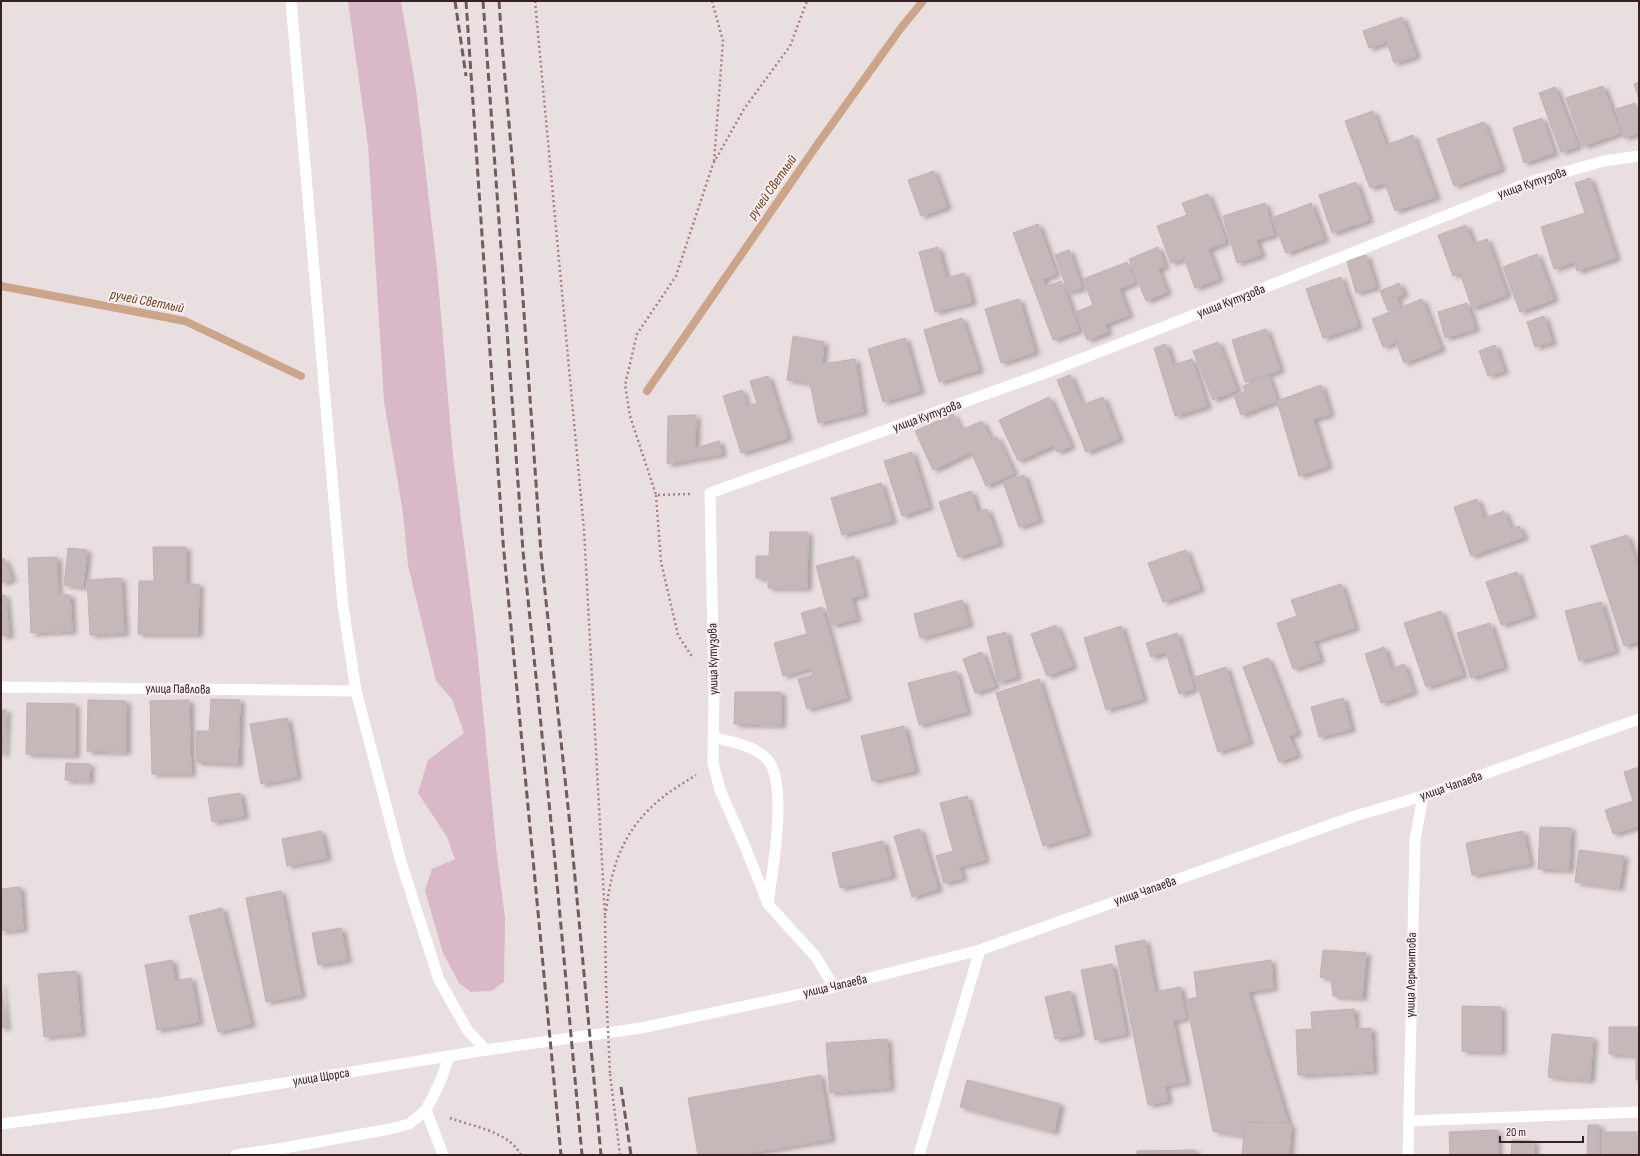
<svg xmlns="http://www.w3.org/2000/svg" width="1640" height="1156" viewBox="0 0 1640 1156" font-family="'Sofia Sans Condensed',sans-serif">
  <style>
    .green { fill: #d9b8c7 }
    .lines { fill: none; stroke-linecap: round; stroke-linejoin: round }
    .stream { stroke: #cba589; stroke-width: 8 }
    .building { fill: #c6b7b9; stroke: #c2b1b4; filter: url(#shadow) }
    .path { stroke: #aa8183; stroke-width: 2.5; stroke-dasharray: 2 3; stroke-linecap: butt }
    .service { stroke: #fff; stroke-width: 11 }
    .minor { stroke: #fff; stroke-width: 11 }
    .tertiary { stroke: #fff; stroke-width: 11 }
    .rail { stroke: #735b5b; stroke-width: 3; stroke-dasharray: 8 4; stroke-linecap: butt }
    .path-bridge { stroke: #aa8183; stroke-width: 2.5; stroke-dasharray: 2 3; stroke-linecap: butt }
    .labels { text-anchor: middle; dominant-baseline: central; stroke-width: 4; stroke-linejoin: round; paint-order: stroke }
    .street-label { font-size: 13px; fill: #372121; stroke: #f6eef0 }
    .water-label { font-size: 14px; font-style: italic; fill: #6e4220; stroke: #f6eef0 }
  </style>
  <defs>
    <filter id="shadow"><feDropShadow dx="4.5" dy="2.5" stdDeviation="2" flood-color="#0004"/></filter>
  </defs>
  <rect width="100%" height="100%" fill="#e9dee0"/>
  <path class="green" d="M348,1H401L416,89L437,269L453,456L476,638L497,856L505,918L504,982L491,991L471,992L459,983L443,953L425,891L432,869L455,859L447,837L418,793L428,760L464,733L452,699L436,681L408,565L403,513L384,401L368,145Z"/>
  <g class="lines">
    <g class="stream">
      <path d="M1,286L185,321L301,376"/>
      <path d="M647,391L817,145L901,28L923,1"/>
    </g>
  </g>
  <g class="building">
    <path d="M1402,17L1416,56L1394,63L1387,42L1369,48L1363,31Z"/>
    <path d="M1639,82V98L1634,84Z"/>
    <path d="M1603,86L1620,133L1583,146L1566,98Z"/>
    <path d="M1555,87L1578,146L1561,152L1539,93Z"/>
    <path d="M1635,103L1639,115V133L1624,138L1616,109Z"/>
    <path d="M1373,111L1386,145L1413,135L1436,197L1395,211L1385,183L1370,188L1345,121Z"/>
    <path d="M1542,118L1554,153L1524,163L1513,128Z"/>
    <path d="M1484,122L1501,169L1454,186L1437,139Z"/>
    <path d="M934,171L947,207L921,216L908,180Z"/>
    <path d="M1590,178L1616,258L1577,271L1574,262L1554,269L1541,227L1585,213L1575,183Z"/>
    <path d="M1356,182L1369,220L1332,233L1319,195Z"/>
    <path d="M1208,194L1226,242L1208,249L1219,279L1195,288L1184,258L1171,263L1157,226L1187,215L1182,203Z"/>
    <path d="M1265,203L1274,235L1256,240L1261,255L1237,263L1223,216Z"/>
    <path d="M1311,203L1324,239L1286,253L1272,218Z"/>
    <path d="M1038,224L1056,274L1043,279L1045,287L1061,281L1079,330L1053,340L1013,233Z"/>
    <path d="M1466,225L1473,244L1487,239L1507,295L1472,308L1460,273L1453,276L1438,235Z"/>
    <path d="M938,247L946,278L964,273L972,302L935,312L919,252Z"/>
    <path d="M1158,247L1165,266L1158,269L1167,292L1146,301L1129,259Z"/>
    <path d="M1069,250L1082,288L1068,292L1055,255Z"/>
    <path d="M1537,254L1554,299L1520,312L1503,267Z"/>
    <path d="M1366,255L1376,287L1356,293L1347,261Z"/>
    <path d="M1127,262L1135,282L1119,289L1129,315L1105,324L1108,332L1087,340L1076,312L1093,305L1083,279Z"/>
    <path d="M1341,277L1358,326L1323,338L1306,289Z"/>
    <path d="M1399,283L1404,294L1396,297L1400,306L1388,311L1380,291Z"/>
    <path d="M1019,299L1035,352L1001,363L985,309Z"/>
    <path d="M1422,299L1441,349L1404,363L1396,342L1383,347L1372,319Z"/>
    <path d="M1467,303L1475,329L1445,338L1438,312Z"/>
    <path d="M1544,316L1552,342L1535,347L1527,322Z"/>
    <path d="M962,318L979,370L939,382L924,330Z"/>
    <path d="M1266,329L1280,370L1245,382L1232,340Z"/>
    <path d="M793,336L824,342L822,364L855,359L863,412L818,423L810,383L787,380Z"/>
    <path d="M905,338L920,391L883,402L868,349Z"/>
    <path d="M1218,342L1237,390L1213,400L1193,351Z"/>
    <path d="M1166,344L1173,365L1192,359L1207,406L1175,416L1154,348Z"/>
    <path d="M1495,345L1504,371L1488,376L1479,351Z"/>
    <path d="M1070,375L1082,405L1103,397L1119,439L1086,452L1057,380Z"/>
    <path d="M768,376L788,438L741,453L723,396L742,390L747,406L757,403L750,381Z"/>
    <path d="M1268,376L1277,401L1241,415L1234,396L1245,392L1243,386Z"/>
    <path d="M1321,385L1330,414L1313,419L1328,466L1299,476L1277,401Z"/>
    <path d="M1049,397L1071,446L1057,452L1054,445L1018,461L999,420Z"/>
    <path d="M953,414L961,430L982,421L991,440L997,437L1014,473L986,486L971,452L933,470L915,431Z"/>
    <path d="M696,415L695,448L719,441L722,454L667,464L668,416Z"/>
    <path d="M912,452L929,507L902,516L884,461Z"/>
    <path d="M1024,475L1039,520L1019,527L1003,482Z"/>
    <path d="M881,483L892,521L842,535L831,498Z"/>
    <path d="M971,491L978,512L987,509L999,543L958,557L939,502Z"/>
    <path d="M1477,499L1484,518L1504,511L1511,529L1519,526L1524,537L1471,556L1454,507Z"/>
    <path d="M770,532H808L807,588H768V578H756V556H769Z"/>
    <path d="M1627,535L1639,572V641L1624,646L1591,546Z"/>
    <path d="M153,547H186V584H199L198,634H138L139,581H154Z"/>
    <path d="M68,548L87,550L83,587L64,585Z"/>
    <path d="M1186,550L1200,589L1163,602L1148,563Z"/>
    <path d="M854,556L864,595L851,598L857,619L832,625L816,566Z"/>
    <path d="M57,557L58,595H70L72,631L31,633L28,558Z"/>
    <path d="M4,558L12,579L1,583V560Z"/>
    <path d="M1517,572L1532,615L1501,625L1486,582Z"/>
    <path d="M121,578L124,633L90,635L87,580Z"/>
    <path d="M1341,584L1355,628L1314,641L1320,660L1293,669L1277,623L1297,616L1291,600Z"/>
    <path d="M1,595H5L9,635L1,636Z"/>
    <path d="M962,600L969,624L920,638L914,614Z"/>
    <path d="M1601,602L1615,651L1579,661L1565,611Z"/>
    <path d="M822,607L847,698L807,709L798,679L813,675L811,668L783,676L774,643L807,634L801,613Z"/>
    <path d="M1441,611L1463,675L1426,687L1404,623Z"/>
    <path d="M1490,623L1504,667L1471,678L1457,633Z"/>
    <path d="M1056,625L1073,666L1047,676L1031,634Z"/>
    <path d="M1121,626L1143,699L1106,710L1084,638Z"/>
    <path d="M1006,632L1017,677L998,682L987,637Z"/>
    <path d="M1177,633L1194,689L1179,694L1166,652L1151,657L1146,643Z"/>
    <path d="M1384,647L1391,669L1404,664L1413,692L1381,703L1365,654Z"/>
    <path d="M982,652L995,686L975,693L963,659Z"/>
    <path d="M1268,658L1297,733L1289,736L1297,755L1279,762L1243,667Z"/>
    <path d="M1226,667L1249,742L1218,752L1195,677Z"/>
    <path d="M956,671L967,712L919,725L908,683Z"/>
    <path d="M1039,679L1087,833L1043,846L996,693Z"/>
    <path d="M735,692H781V725L734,724Z"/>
    <path d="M1343,698L1351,729L1319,737L1311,707Z"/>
    <path d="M211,699L240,700L238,764L196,762L197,731H209Z"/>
    <path d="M88,700L126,701V752L87,751Z"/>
    <path d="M189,700L191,774H152L150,701Z"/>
    <path d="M27,703L75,704V755L26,754Z"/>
    <path d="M1,710H6L4,754H1Z"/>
    <path d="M287,718L297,777L261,784L250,724Z"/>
    <path d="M904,726L915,771L872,781L861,736Z"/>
    <path d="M66,763L90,764L89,781L65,780Z"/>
    <path d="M1639,767V826L1613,834L1605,810L1633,801L1624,772Z"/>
    <path d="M240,793L244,816L212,822L208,798Z"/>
    <path d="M967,796L985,860L959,867L963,878L944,883L936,856L953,851L940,803Z"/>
    <path d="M1540,827L1571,828L1569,870L1538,869Z"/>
    <path d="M920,829L938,889L912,897L894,836Z"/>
    <path d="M321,831L327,858L287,866L282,839Z"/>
    <path d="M1523,831L1530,864L1472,875L1466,843Z"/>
    <path d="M883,841L892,876L840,888L832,853Z"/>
    <path d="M1579,850L1624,856L1619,888L1575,882Z"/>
    <path d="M20,887L23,929L1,931V889Z"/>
    <path d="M281,891L301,995L266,1002L246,898Z"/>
    <path d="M222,908L251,1024L218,1032L189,916Z"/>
    <path d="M341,928L347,960L318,965L312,933Z"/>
    <path d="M1145,940L1155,992L1180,987L1186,1018L1173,1021L1186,1082L1165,1086L1168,1101L1148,1105L1115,946Z"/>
    <path d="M1323,950L1366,953L1362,998L1333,996L1331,979L1320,977Z"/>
    <path d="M172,960L175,981L191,978L199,1022L157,1030L145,965Z"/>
    <path d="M1271,960L1273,988L1248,992L1288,1123L1245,1122L1244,1136L1213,1131L1186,1000L1197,997L1194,972Z"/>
    <path d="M1112,964L1126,1034L1095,1040L1081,970Z"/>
    <path d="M76,971L81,1033L44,1037L38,974Z"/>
    <path d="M1,983L6,1027L1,1028Z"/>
    <path d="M1070,991L1080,1033L1055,1039L1045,997Z"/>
    <path d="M1462,1006L1501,1007V1052L1462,1051Z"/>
    <path d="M1354,1009L1355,1029L1371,1028L1373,1071L1298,1075L1296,1030L1312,1029L1311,1012Z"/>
    <path d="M1609,1027H1639V1080H1636V1055L1609,1054Z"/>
    <path d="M1552,1034L1593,1038L1590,1080L1548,1077Z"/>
    <path d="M887,1039L890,1088L830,1093L826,1043Z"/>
    <path d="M820,1075L831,1139L738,1155H698L688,1098Z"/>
    <path d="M967,1080L1060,1104L1054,1132L960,1107Z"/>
    <path d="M1245,1122L1288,1123L1291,1127L1289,1155H1242Z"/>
    <path d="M1588,1125H1599V1155H1587Z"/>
    <path d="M1497,1130L1498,1155H1450L1449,1132Z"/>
    <rect x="1602" y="1132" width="35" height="23"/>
    <path d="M1512,1140L1534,1141V1155H1511Z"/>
    <path d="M1195,1150V1155H1137V1151Z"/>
  </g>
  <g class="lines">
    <g class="path">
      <path d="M535,1L584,530L605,917"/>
      <path d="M712,1L723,41L714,162"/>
      <path d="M690,494L656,495L630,416L625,385L637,334L676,276L713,164L744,109L790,46L807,1"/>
      <path d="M656,495L661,562L678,635L693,658"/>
      <path d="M606,911C612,863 624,828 663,797C673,789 685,782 696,775"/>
      <path d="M605,916L606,986"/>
      <path d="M610,1074L620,1155"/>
      <path d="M450,1118C474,1127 508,1131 521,1155"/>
    </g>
    <g class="service">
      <path d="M713,737C731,742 754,745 767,759C789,784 772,871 768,904"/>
      <path d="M426,1110L443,1155"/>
      <path d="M919,1155L980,950"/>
    </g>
    <g class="minor">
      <path d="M291,1L343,606L356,691L401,862L439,980L468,1031L486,1050"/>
      <path d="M1,687L356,691"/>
      <path d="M834,987L816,957L768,904L744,844L720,790L713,763L714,692L710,493L1045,373L1289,278L1533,181L1604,161L1639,156"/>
      <path d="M1408,1121L1639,1112"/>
      <path d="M236,1155L284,1148L390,1129L409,1124L426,1110L441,1080L449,1057"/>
      <path d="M1408,1155L1415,840L1423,796"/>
    </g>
    <path class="tertiary" d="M1,1124L160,1103L486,1050L641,1028L834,987L980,950L1355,816L1423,796L1639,719"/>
    <g class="rail">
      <path d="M455,1L466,76"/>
      <path d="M466,1L503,542L561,1155"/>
      <path d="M483,1L523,551L555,861L582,1155"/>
      <path d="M499,1L502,44L517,214L541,554L571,835L601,1155"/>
      <path d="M621,1087L631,1155"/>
    </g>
    <path class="path-bridge" d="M606,986L610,1074"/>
  </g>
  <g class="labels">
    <g class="street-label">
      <text transform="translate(1532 183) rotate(-19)">улица Кутузова</text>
      <text transform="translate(1231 301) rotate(-21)">улица Кутузова</text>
      <text transform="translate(927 416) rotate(-20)">улица Кутузова</text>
      <text transform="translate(713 659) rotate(-91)">улица Кутузова</text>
      <text transform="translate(178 689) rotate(1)">улица Павлова</text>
      <text transform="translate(1451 786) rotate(-19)">улица Чапаева</text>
      <text transform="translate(1145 891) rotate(-19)">улица Чапаева</text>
      <text transform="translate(1411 975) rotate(-89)">улица Лермонтова</text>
      <text transform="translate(835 986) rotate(-13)">улица Чапаева</text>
      <text transform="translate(321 1077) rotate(-9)">улица Щорса</text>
    </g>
    <g class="water-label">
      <text transform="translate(772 187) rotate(-55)">ручей Светлый</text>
      <text transform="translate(147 301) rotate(11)">ручей Светлый</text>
    </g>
  </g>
  <rect width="1640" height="1156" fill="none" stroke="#372121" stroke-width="4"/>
  <path d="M1500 1136v6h83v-6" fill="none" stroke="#372121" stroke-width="2"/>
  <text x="1506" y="1136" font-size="12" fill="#372121" stroke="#f6eef0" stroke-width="3" paint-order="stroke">20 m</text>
</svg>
